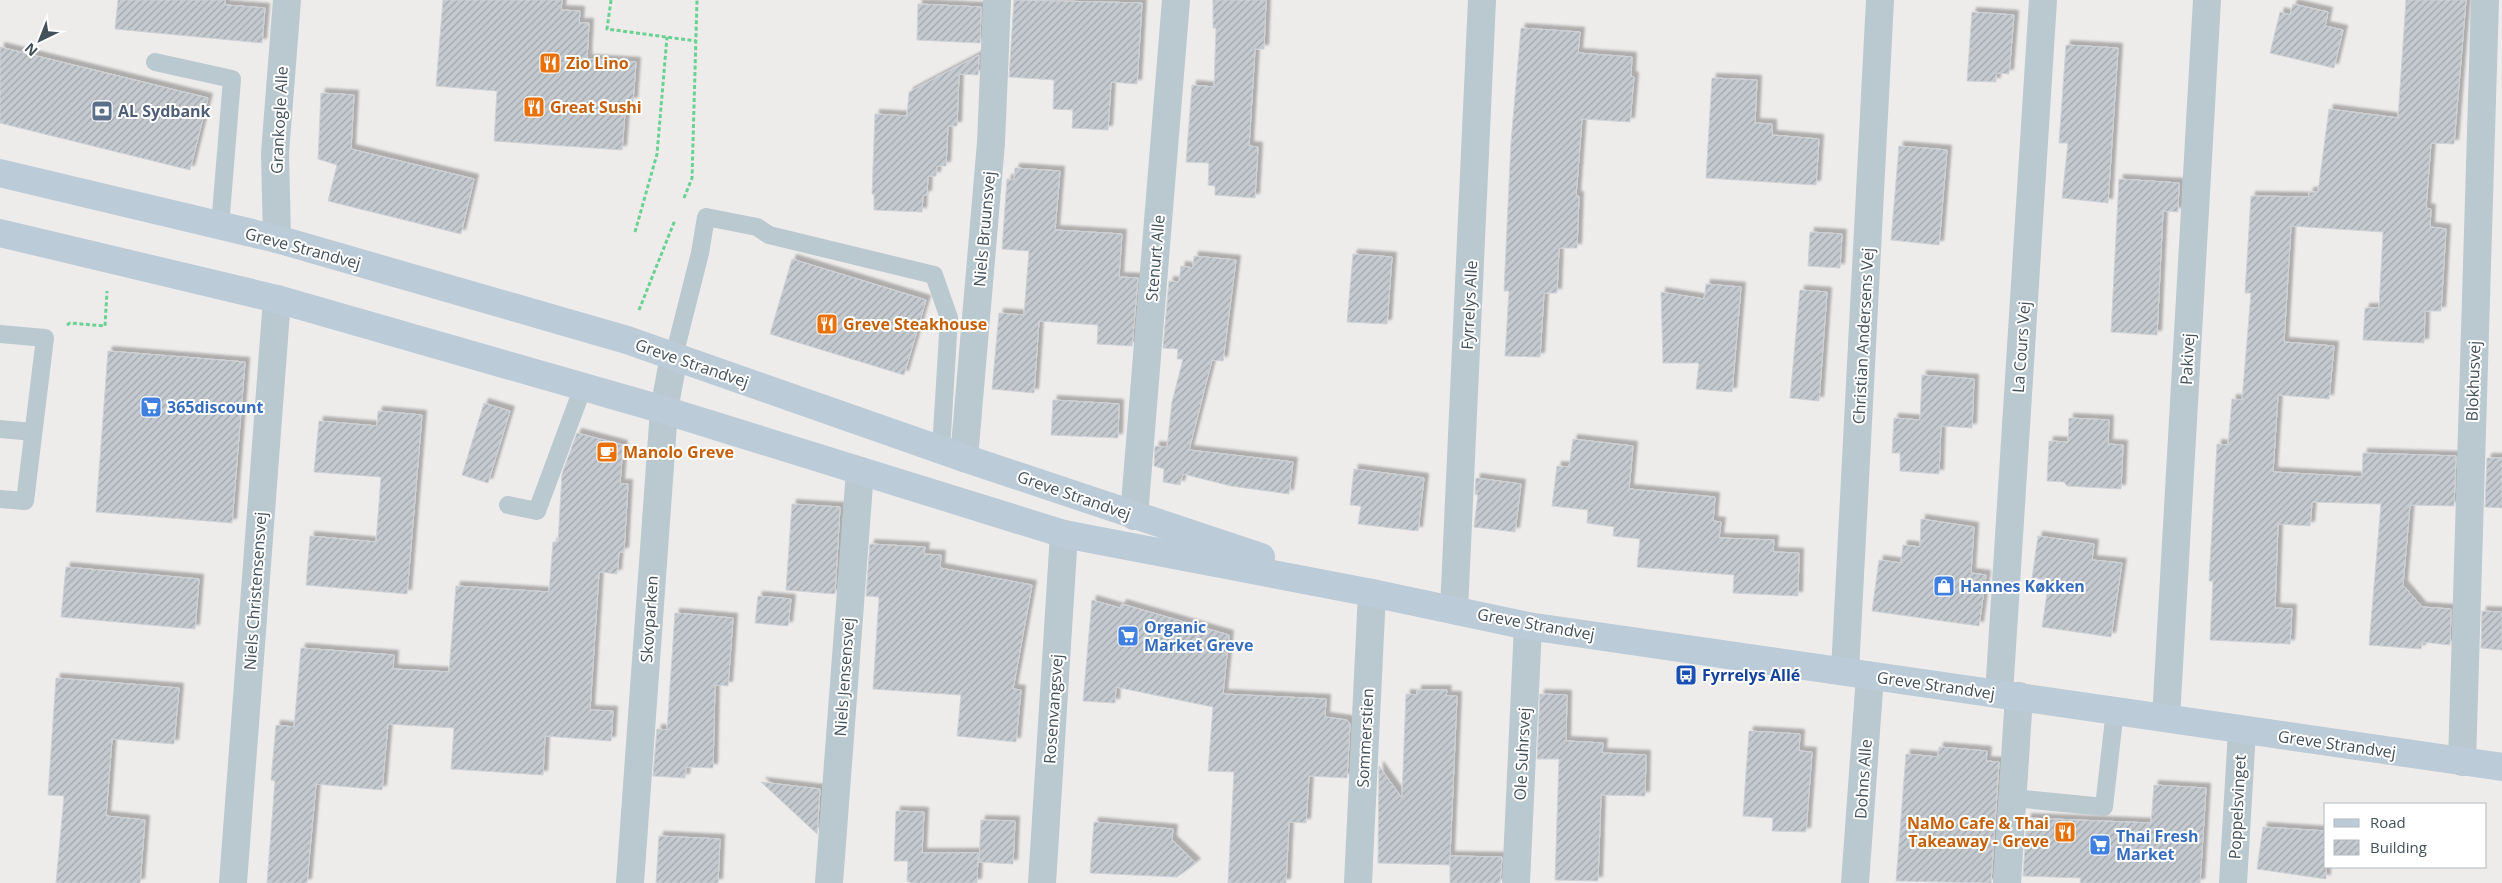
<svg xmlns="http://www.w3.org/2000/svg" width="2502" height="883" viewBox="0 0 2502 883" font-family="'Open Sans',sans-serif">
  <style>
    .building { fill: url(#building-hatch); stroke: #ced2d8; filter: url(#shadow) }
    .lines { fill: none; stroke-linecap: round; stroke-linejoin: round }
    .path { stroke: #69d292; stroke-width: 3; stroke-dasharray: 4 2.5; stroke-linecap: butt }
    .service { stroke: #bac8cf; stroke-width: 18 }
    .minor { stroke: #bac8cf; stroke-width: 28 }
    .secondary { stroke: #bbcbd7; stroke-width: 28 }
    .labels { text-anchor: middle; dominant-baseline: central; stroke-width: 4; stroke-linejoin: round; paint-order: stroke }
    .food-label { font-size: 16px; font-weight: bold; fill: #c56008; stroke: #fff; text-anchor: start }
    .service-label { font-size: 16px; font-weight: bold; fill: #4e5e75; stroke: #fff; text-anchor: start }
    .street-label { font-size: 16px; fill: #42515a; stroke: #fff }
    .shop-label { font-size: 16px; font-weight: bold; fill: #366cbe; stroke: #fff; text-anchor: start }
    .transit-label { font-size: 16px; font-weight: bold; fill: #164399; stroke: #fff; text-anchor: start }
  </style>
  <defs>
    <pattern id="building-hatch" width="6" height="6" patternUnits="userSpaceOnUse" patternTransform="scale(1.25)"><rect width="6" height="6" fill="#c4cacf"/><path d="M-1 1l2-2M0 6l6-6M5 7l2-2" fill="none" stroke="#a1a6ab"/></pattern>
    <filter id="shadow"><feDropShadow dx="4.5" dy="-4.5" stdDeviation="1" flood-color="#0004"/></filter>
  </defs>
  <rect width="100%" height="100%" fill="#eeebeb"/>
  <g class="building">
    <path d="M118,0H225V5L265,8L262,43L115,29Z"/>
    <path d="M443,0H562L561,10L580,11L579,23H589L587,59L636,62L633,102L626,101L622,150L494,141L497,91L436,86Z"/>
    <path d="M1014,0L1142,3L1137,84L1111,82L1108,130L1072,128L1073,110L1053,109L1054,80L1009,77Z"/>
    <path d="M1213,0H1266L1264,49H1255L1249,146L1258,147L1255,198L1215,195V186L1208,185L1209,163L1186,162L1192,85L1214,87L1216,28H1213Z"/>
    <path d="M2406,0H2466L2454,144L2431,143L2426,208L2431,209L2430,227L2446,229L2441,311H2425L2424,343L2363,340L2365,308H2379L2383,232L2291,226L2284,342L2334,346L2329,399L2278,395L2273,472L2362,477L2363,453L2456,456L2454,506L2410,505L2403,585L2422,607L2451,609L2450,645L2422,642L2421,649L2369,645L2381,504L2312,502L2310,526L2278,524L2275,608L2292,609L2290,644L2210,640L2213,581H2209L2217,444L2228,445L2232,399L2242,400L2251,293H2245L2251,196L2309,197V192H2318L2329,109L2398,118Z"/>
    <path d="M918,4L981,7L980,43L917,40Z"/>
    <path d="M2293,4L2328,12L2325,26L2343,30L2334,68L2270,53L2280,12L2290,15Z"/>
    <path d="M1972,12L2014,15L2009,74L1996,73V82L1967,81Z"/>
    <path d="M1521,28L1580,32L1578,53L1632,57L1631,76L1634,77L1630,122L1582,119L1576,196H1579L1577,248H1559L1557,293H1544L1540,357L1505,356L1509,291H1504L1511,142Z"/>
    <path d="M2066,45L2118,48L2108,203L2062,198L2068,143H2059Z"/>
    <path d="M0,47L208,98L190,170L0,123Z"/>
    <path d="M979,55L978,75L959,74L957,126H948L946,166H937L936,176H928L927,195H923L922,212L874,210V194H872L875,114L907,116L909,92Z"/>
    <path d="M1712,78L1757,80L1755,123L1772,124V135L1819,139L1816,185L1706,178Z"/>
    <path d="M321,93L354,95L351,149L474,179L461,234L328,201L337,165L318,159Z"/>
    <path d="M1899,146L1947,150L1939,245L1891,240Z"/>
    <path d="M1015,168L1060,171L1055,230L1122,234L1119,277L1138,278L1132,346L1097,344L1098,325L1039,321L1034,393L992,389L999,313L1024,315L1029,251L1002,249L1007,179L1014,180Z"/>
    <path d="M2119,179L2179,183L2178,212L2163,211L2157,335L2111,332Z"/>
    <path d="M1810,232L1842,234L1840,268L1808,266Z"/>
    <path d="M1353,254L1392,257L1387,324L1347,322Z"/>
    <path d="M1194,256L1236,260L1223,361L1212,360L1189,450L1293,462L1289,494L1231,486L1183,474L1180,485L1163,482L1164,469L1154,466L1155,446L1167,447L1172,402L1183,359H1177L1178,349L1163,348L1169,281L1179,282L1181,266L1193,268Z"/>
    <path d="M792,259L926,300L904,375L770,334Z"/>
    <path d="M1706,284L1741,287L1732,392L1696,389L1699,363H1663L1661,292L1704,299Z"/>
    <path d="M1800,290L1827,292L1819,401L1790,398Z"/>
    <path d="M108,351L245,362L232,523L96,512Z"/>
    <path d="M1922,375L1974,379L1972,428L1941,426L1939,474L1900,471V453H1892L1894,418L1920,420Z"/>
    <path d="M1053,400L1119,404L1118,438L1051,435Z"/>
    <path d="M484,403L510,411L488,483L462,475Z"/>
    <path d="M378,411L422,415L407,594L306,585L310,536L376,542L381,477L314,472L319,421L377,426Z"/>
    <path d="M2069,418L2109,420L2108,444L2123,445L2121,489L2067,486L2064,482L2047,481L2049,441L2068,442Z"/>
    <path d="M577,433L623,445L620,484H628L624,552H619L617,574L599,572L590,710L613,711L611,741L545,736L543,775L451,769L454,728L388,724L382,790L316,784L307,883H267L275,781L271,780L276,725L294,727L301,648L394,655L393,669L449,672L456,586L549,592L553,542H558L562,474Z"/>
    <path d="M1573,439L1633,446L1629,489L1715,497L1713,521L1721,522L1719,538L1774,540L1773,552L1799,553L1798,596L1733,593L1734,575L1637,567L1640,539L1613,536L1614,527L1587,523L1588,510L1552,506L1557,466L1569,467Z"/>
    <path d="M2487,458H2502V508L2485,507Z"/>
    <path d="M1354,469L1424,478L1418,531L1358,524L1361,506L1350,505Z"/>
    <path d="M1476,478L1521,484L1515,532L1474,527L1478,495L1475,494Z"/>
    <path d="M792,504L840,507L835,594L786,590Z"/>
    <path d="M1921,519L1974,527L1971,573L1986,575L1979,626L1872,611L1879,560L1901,563L1903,545L1920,547Z"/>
    <path d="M2038,536L2094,544L2092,560L2122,563L2111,637L2042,627L2049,580L2032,578Z"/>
    <path d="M870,544L925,547L924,554L941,555L940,568L1032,585L1013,689L1021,690L1016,742L957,736L961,695L873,689L879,597L866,596Z"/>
    <path d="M66,567L199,579L195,629L61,617Z"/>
    <path d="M758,596L791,599L788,626L755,623Z"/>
    <path d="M1092,600L1120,608L1122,604L1229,635L1223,694L1326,699L1325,717L1347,720L1350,724L1347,778L1309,776L1306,823L1289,822L1286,883H1228L1234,772L1208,771L1213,707L1116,687L1115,703L1083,701Z"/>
    <path d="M2482,611L2502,612V650L2481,648Z"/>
    <path d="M675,613L733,618L728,686L715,685L713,768L686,767L685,778L653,776L657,729L667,730Z"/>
    <path d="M56,678L179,688L174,744L112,739L106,816L145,820L140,883H56L64,796L48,795Z"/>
    <path d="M1417,690H1447L1446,696H1457L1450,856L1502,857L1500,883H1450V857V865L1378,863L1379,766L1402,798L1406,694L1417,695Z"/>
    <path d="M1540,694L1567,695L1566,741L1603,743L1602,753L1646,755L1645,796L1601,795L1598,881L1555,880L1559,759H1537Z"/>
    <path d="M1749,731L1800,734L1799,751L1812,752L1806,832L1772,831L1773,818L1743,816Z"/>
    <path d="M1939,747L1987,751L1986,761L1999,762L1991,883L1896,881L1906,754L1938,757Z"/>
    <path d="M761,782L820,789L817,834Z"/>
    <path d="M2154,785L2206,788L2200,883H2080L2081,878L2023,876L2027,818L2151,823Z"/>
    <path d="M896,811L924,812L922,853H978L977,883H912L907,881L908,861H894Z"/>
    <path d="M981,820L1015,821L1013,864L979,862Z"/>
    <path d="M1094,822L1173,829L1172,840L1196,863L1177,877L1090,873Z"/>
    <path d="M2263,827L2326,831V879L2257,869Z"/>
    <path d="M659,836L720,839L718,883H656Z"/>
  </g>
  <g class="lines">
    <g class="path">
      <path d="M611,0L607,29L696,41"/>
      <path d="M684,198L692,178L697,0"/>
      <path d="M635,232L657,154L667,37"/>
      <path d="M639,310L675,220"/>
      <path d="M67,325L70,323L105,326L107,291"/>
    </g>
    <g class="service">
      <path d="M155,62L232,79L220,226"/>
      <path d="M0,334L45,338L25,501L0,499"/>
      <path d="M674,356L700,253L706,217L757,227L769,235L934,275L949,318L941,450"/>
      <path d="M0,429L33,432"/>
      <path d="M508,505L537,511L583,387"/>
      <path d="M2013,798L2104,807L2115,710"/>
    </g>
    <g class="minor">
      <path d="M277,239L275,153L287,0"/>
      <path d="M964,458L991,143L997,0"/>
      <path d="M1134,516L1176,0"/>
      <path d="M1454,610L1482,0"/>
      <path d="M1845,671L1880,0"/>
      <path d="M1999,694L2043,0"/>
      <path d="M2166,718L2207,0"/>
      <path d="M2462,762L2485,0"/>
      <path d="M233,883L277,299"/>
      <path d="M630,883L664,410L674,356"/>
      <path d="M829,883L860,471"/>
      <path d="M1042,883L1064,534"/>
      <path d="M1358,883L1372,593"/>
      <path d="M1516,883L1528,626"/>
      <path d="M1855,883L1870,676"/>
      <path d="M2007,883L2019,696"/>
      <path d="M2233,883L2242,731"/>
    </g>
    <g class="secondary">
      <path d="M0,173L277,239L627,340L964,458L1261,557"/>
      <path d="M0,233L277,299L664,410L1064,534L1372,593L1528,626L2502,767"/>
    </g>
  </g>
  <defs>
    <g id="restaurant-square" transform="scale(1.125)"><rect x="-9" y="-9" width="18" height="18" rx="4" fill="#e8710a" stroke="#fff"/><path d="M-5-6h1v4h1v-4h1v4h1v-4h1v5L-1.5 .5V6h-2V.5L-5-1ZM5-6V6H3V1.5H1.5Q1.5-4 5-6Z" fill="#fff"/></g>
    <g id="bank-square" transform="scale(1.125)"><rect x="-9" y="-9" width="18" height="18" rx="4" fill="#5c6f8a" stroke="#fff"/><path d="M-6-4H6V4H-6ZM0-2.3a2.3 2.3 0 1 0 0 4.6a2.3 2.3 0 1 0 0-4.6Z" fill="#fff"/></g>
    <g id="supermarket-square" transform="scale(1.125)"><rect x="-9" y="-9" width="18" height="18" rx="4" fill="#3f7fe0" stroke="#fff"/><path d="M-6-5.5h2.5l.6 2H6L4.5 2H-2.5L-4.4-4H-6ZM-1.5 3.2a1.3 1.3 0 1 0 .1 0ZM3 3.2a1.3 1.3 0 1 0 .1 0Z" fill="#fff"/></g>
    <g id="cafe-square" transform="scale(1.125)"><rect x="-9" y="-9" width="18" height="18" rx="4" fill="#e8710a" stroke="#fff"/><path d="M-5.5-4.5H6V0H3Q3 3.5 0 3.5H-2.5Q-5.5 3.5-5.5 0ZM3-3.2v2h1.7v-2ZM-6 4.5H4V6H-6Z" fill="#fff"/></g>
    <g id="shop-square" transform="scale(1.125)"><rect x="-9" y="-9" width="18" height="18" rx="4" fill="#3f7fe0" stroke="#fff"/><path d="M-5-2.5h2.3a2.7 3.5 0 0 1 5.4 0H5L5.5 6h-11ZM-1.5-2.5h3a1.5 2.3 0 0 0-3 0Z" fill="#fff"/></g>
    <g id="bus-square" transform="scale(1.125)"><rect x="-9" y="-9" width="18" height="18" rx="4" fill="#1a4fb4" stroke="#fff"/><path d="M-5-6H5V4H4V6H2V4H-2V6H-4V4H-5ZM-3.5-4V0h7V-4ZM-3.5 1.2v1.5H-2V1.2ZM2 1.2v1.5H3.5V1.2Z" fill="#fff"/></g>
  </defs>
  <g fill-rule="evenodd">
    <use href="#restaurant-square" x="550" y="63"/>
    <use href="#restaurant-square" x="534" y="107"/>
    <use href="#bank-square" x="102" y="111"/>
    <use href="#restaurant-square" x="827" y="324"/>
    <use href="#supermarket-square" x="151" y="407"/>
    <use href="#cafe-square" x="607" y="452"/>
    <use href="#shop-square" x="1944" y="586"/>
    <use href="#supermarket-square" x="1128" y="636"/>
    <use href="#bus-square" x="1686" y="675"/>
    <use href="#restaurant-square" x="2065" y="832"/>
    <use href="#supermarket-square" x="2100" y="845"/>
  </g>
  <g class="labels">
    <g class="food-label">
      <text x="566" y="63">Zio Lino</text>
      <text x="550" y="107">Great Sushi</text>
      <text x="843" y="324">Greve Steakhouse</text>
      <text x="623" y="452">Manolo Greve</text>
      <text x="2049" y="823" text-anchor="end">NaMo Cafe &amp; Thai<tspan x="2049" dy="18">Takeaway - Greve</tspan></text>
    </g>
    <g class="service-label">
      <text x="118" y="111">AL Sydbank</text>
    </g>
    <g class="street-label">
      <text transform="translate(279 120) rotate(-87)">Grankogle Alle</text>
      <text transform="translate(984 229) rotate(-85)">Niels Bruunsvej</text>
      <text transform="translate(303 248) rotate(15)">Greve Strandvej</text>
      <text transform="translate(1155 258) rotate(-85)">Stenurt Alle</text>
      <text transform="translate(1469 305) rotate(-87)">Fyrrelys Alle</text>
      <text transform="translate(1863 336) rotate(-87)">Christian Andersens Vej</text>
      <text transform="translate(2021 347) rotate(-86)">La Cours Vej</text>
      <text transform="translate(2187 359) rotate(-87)">Pakivej</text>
      <text transform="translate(692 363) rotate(19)">Greve Strandvej</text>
      <text transform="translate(2473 381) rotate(-88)">Blokhusvej</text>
      <text transform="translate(1074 495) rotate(19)">Greve Strandvej</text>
      <text transform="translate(255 591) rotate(-86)">Niels Christensensvej</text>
      <text transform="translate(649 619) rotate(-86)">Skovparken</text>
      <text transform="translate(1536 624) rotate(10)">Greve Strandvej</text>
      <text transform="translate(844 677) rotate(-86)">Niels Jensensvej</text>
      <text transform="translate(1936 685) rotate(8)">Greve Strandvej</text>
      <text transform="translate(1053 709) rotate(-86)">Rosenvangsvej</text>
      <text transform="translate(1365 738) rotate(-87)">Sommerstien</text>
      <text transform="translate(2337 744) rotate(8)">Greve Strandvej</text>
      <text transform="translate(1522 754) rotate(-87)">Ole Suhrsvej</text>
      <text transform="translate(1863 779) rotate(-86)">Dohns Alle</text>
      <text transform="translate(2237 807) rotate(-87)">Poppelsvinget</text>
    </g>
    <g class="shop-label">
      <text x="167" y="407">365discount</text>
      <text x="1960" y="586">Hannes Køkken</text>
      <text x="1144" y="627">Organic<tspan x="1144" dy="18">Market Greve</tspan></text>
      <text x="2116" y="836">Thai Fresh<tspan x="2116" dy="18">Market</tspan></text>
    </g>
    <g class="transit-label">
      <text x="1702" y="675">Fyrrelys Allé</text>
    </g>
  </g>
  <rect x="2324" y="803" width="162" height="65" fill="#ffffff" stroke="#b3b9bd"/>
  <rect x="2334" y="819" width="25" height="8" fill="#bbcbd7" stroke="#b3b9bd"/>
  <text x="2370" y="828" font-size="15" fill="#42515a">Road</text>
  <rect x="2334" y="840" width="25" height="15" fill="url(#building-hatch)" stroke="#b3b9bd"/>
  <text x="2370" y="853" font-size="15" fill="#42515a">Building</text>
  <g transform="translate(40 40) rotate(223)" stroke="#ffffff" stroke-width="4" paint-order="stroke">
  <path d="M0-4L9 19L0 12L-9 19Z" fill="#42515a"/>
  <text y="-8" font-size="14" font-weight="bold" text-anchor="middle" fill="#42515a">N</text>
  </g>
</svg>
